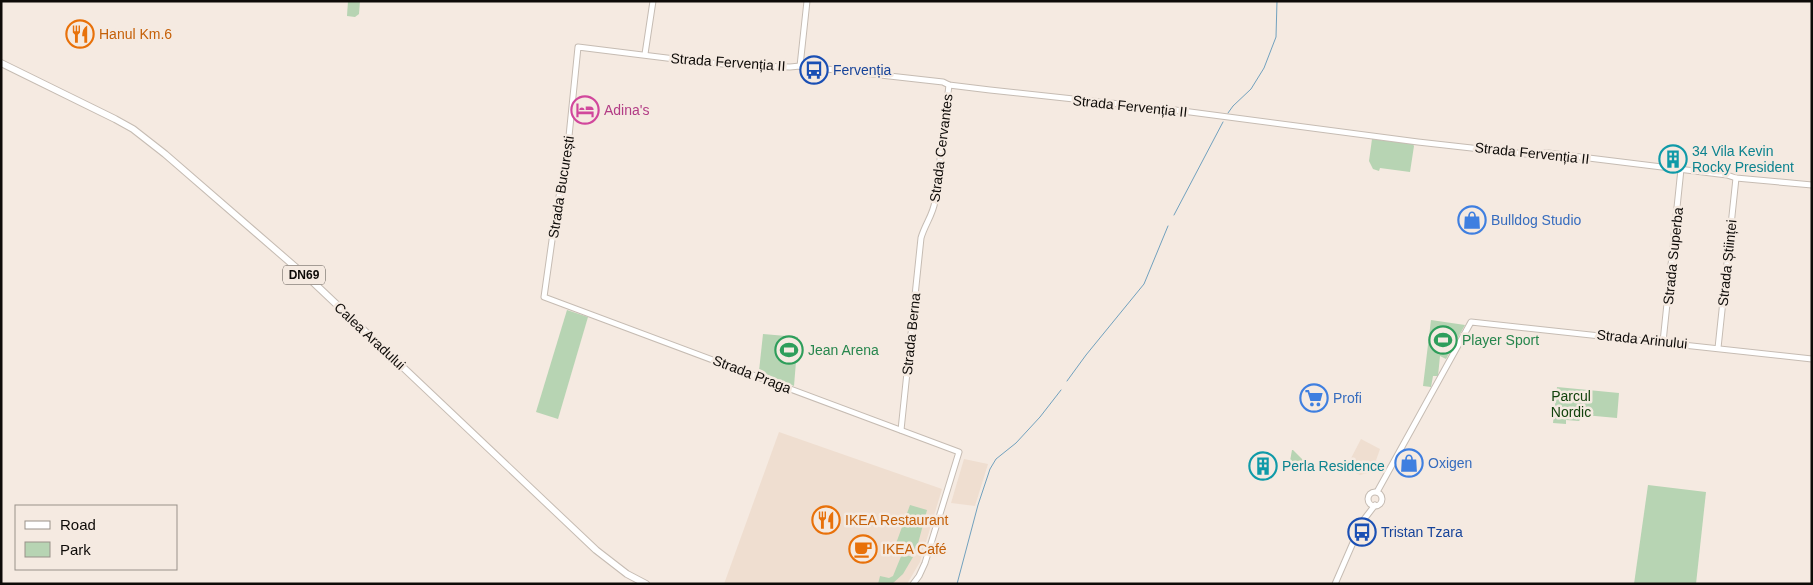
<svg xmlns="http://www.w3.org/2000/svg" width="1813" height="585" viewBox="0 0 1813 585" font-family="Helvetica,sans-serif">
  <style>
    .built { fill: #efded0 }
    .green { fill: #b7d4b3 }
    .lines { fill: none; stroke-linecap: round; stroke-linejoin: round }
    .stream { stroke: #71a1be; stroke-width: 1 }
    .minor-casing { stroke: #c6bcb3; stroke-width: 7 }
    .major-casing { stroke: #c6bcb3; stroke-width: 8 }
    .minor { stroke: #fff; stroke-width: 5 }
    .major { stroke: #fff; stroke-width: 6 }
    .labels { text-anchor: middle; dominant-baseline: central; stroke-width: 5; stroke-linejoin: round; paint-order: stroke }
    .shield { fill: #f5eae1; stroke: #534e49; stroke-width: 1 }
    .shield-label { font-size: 12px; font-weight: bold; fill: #0e0b08 }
    .food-label { font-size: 14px; fill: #c56008; stroke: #f5eae1; text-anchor: start }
    .street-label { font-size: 14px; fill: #0e0b08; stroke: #f5eae1 }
    .transit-label { font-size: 14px; fill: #164399; stroke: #f5eae1; text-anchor: start }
    .hotel-label { font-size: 14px; fill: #b23c85; stroke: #f5eae1; text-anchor: start }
    .culture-label { font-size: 14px; fill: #0d838f; stroke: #f5eae1; text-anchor: start }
    .shop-label { font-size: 14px; fill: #366cbe; stroke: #f5eae1; text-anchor: start }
    .leisure-label { font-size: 14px; fill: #27864d; stroke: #f5eae1; text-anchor: start }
    .park-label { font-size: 14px; fill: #12420c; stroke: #f5eae1 }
  </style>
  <rect width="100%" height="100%" fill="#f5eae1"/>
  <g class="built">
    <path d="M779,432L942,489L920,562L907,584H724Z"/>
    <path d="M1361,439L1380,449L1372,472L1360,475L1346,468Z"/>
    <path d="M964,459L988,464L975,506L951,503Z"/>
  </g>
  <g class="green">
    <path d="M348,1H360L359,14L355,17L347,16Z"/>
    <path d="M1372,139L1413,144L1414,146L1410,172L1380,168L1379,171L1373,169L1369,161Z"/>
    <path d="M567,310L588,317L558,419L536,412Z"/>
    <path d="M1431,320L1465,325L1446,359L1440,356L1438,376H1433L1431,387L1423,386Z"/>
    <path d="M763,334L798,337L794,386L759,371Z"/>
    <path d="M1557,387L1619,393L1617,418L1584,415L1579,421L1566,420V424L1553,423Z"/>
    <path d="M1292,450H1293L1309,466L1290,461Z"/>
    <path d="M1648,485L1706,492L1696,584H1634Z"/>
    <path d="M910,505L927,510L916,551L911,552L899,548L897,550L894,549Z"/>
    <path d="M902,554L913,557L903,574L892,584H878L880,576L889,578L893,576Z"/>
  </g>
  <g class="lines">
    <g class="stream">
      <path d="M1228,113L1233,106L1251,89L1264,68L1276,37L1277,1"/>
      <path d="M1174,215L1223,122"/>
      <path d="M1067,381L1086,355L1144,284L1168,226"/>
      <path d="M957,584L978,505L990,469L996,459L1016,443L1040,417L1061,390"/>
    </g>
    <g class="minor-casing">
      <g id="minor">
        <path d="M645,54L653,1"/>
        <path d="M800,66L807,1"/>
        <path d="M1663,342L1681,169"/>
        <path d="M1718,348L1736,178"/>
        <path d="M901,430L921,238C925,224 933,215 935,201L949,85"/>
        <path d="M1377,492L1471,322L1812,359"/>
        <circle cx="1375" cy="499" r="7"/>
        <path d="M913,584L919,576L925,563L959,452L544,297L555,219L568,146L578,47L699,62L747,66L790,67L800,66L943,82L949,85L990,90L1175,110L1418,142L1525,154L1548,153L1727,175L1736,178L1812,185"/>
        <path d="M1335,584L1362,522L1375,505"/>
      </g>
    </g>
    <g class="major-casing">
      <path id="major" d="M1,63L115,119L133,129L165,154L315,284L596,550L627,574L646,584"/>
    </g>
    <use href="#minor" class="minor"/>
    <use href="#major" class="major"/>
  </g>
  <defs>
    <g id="restaurant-ring" transform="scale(1.4375)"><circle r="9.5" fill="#f5eae1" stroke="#e8710a" stroke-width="1.5"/><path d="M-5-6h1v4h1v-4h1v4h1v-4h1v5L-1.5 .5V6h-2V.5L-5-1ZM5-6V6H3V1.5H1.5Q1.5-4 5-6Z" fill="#e8710a"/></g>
    <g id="bus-ring" transform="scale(1.4375)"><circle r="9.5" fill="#f5eae1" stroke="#1a4fb4" stroke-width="1.5"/><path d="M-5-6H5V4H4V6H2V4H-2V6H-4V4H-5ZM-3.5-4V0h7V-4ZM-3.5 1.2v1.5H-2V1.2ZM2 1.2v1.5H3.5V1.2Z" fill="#1a4fb4"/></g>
    <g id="hotel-ring" transform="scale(1.4375)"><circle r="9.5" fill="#f5eae1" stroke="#d1479c" stroke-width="1.5"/><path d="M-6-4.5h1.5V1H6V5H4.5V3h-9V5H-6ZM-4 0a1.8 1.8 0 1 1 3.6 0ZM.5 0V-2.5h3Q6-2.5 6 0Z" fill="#d1479c"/></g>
    <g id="building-ring" transform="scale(1.4375)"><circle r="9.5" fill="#f5eae1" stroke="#0f9aa8" stroke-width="1.5"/><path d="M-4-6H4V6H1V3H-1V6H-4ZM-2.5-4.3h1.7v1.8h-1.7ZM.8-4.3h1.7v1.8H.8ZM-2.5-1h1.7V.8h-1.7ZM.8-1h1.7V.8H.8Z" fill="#0f9aa8"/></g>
    <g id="shop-ring" transform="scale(1.4375)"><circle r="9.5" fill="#f5eae1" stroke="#3f7fe0" stroke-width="1.5"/><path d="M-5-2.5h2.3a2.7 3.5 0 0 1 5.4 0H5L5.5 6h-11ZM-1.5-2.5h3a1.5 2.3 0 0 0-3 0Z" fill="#3f7fe0"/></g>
    <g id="stadium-ring" transform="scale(1.4375)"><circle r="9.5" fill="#f5eae1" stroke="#2e9e5b" stroke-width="1.5"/><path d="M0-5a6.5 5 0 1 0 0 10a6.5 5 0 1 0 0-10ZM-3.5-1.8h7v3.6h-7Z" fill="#2e9e5b"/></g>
    <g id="supermarket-ring" transform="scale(1.4375)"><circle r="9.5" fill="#f5eae1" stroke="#3f7fe0" stroke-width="1.5"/><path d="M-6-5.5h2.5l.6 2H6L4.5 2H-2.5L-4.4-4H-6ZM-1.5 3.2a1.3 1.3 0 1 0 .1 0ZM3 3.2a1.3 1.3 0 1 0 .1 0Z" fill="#3f7fe0"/></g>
    <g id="cafe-ring" transform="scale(1.4375)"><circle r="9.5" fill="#f5eae1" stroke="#e8710a" stroke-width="1.5"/><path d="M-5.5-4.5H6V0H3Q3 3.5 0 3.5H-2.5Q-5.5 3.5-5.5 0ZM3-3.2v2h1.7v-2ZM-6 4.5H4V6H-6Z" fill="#e8710a"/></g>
  </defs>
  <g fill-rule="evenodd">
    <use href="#restaurant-ring" x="80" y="34"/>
    <use href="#bus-ring" x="814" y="70"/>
    <use href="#hotel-ring" x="585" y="110"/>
    <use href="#building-ring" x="1673" y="159"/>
    <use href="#shop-ring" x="1472" y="220"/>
    <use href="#stadium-ring" x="1443" y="340"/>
    <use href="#stadium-ring" x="789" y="350"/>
    <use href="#supermarket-ring" x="1314" y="398"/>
    <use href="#shop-ring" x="1409" y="463"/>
    <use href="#building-ring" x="1263" y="466"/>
    <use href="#restaurant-ring" x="826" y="520"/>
    <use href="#bus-ring" x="1362" y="532"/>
    <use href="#cafe-ring" x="863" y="549"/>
  </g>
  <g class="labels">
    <rect class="shield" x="283" y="265.5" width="42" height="19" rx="4"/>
    <g class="shield-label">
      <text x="304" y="275">DN69</text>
    </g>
    <g class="food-label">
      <text x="99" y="34">Hanul Km.6</text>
      <text x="845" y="520">IKEA Restaurant</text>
      <text x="882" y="549">IKEA Café</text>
    </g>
    <g class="street-label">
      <text transform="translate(728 62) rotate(4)">Strada Fervenția II</text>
      <text transform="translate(1130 106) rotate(6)">Strada Fervenția II</text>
      <text transform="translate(941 148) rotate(-83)">Strada Cervantes</text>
      <text transform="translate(1532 153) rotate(6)">Strada Fervenția II</text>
      <text transform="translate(561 187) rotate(-81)">Strada București</text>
      <text transform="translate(1673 256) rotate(-84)">Strada Superba</text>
      <text transform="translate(1727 263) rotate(-84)">Strada Științei</text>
      <text transform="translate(911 334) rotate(-84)">Strada Berna</text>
      <text transform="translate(370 336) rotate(43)">Calea Aradului</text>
      <text transform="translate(1642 339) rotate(6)">Strada Arinului</text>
      <text transform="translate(752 374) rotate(21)">Strada Praga</text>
    </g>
    <g class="transit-label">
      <text x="833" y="70">Fervenția</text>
      <text x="1381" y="532">Tristan Tzara</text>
    </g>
    <g class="hotel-label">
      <text x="604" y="110">Adina's</text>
    </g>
    <g class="culture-label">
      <text x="1692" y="151">34 Vila Kevin<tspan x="1692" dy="16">Rocky President</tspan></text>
      <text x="1282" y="466">Perla Residence</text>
    </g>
    <g class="shop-label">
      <text x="1491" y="220">Bulldog Studio</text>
      <text x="1333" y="398">Profi</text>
      <text x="1428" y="463">Oxigen</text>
    </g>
    <g class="leisure-label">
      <text x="1462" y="340">Player Sport</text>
      <text x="808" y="350">Jean Arena</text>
    </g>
    <g class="park-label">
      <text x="1571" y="396">Parcul<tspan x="1571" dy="16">Nordic</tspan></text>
    </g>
  </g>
  <rect width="1813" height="585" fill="none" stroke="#0e0b08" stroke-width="5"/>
  <rect x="15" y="505" width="162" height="65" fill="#f5eae1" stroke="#99918a"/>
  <rect x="25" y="521" width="25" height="8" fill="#ffffff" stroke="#99918a"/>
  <text x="60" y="530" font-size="15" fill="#0e0b08">Road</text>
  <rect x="25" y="542" width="25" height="15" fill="#b7d4b3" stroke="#99918a"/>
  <text x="60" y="555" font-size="15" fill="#0e0b08">Park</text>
</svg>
